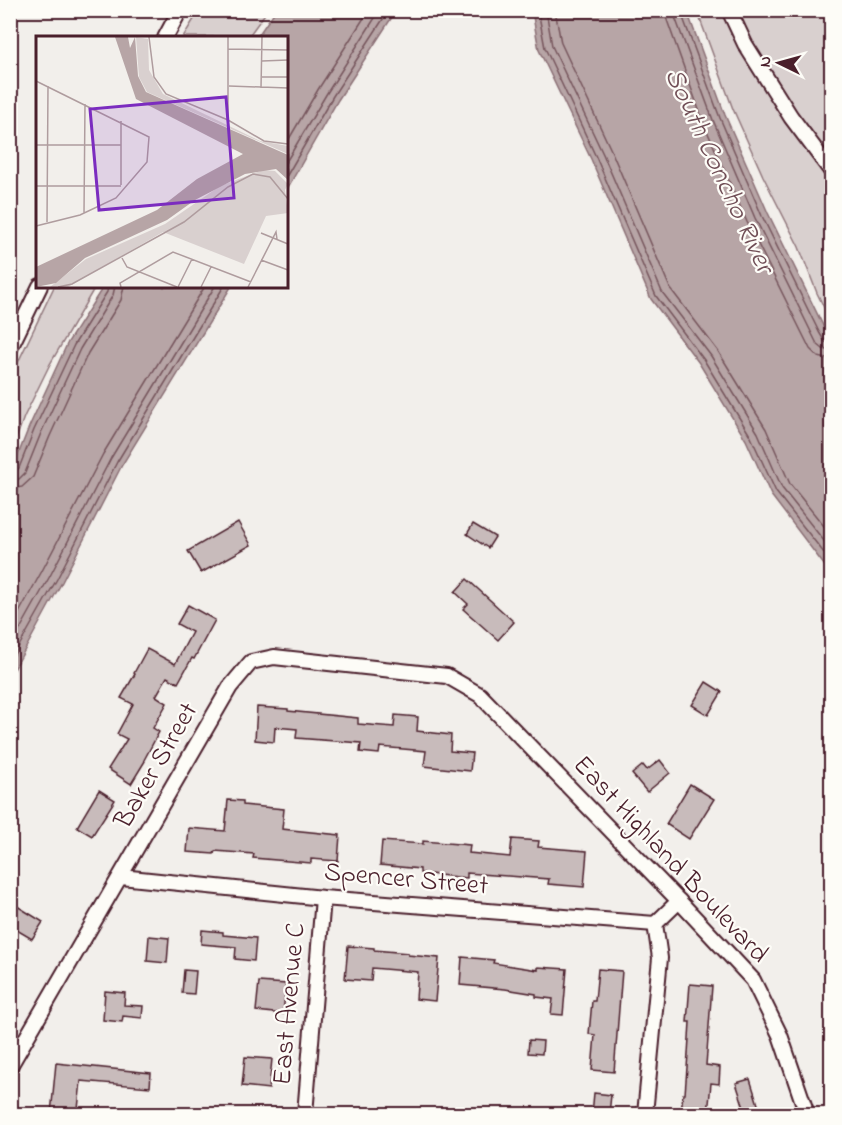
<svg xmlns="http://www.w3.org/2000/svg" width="842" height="1125" viewBox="0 0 842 1125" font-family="'Indie Flower',sans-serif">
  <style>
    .green { fill: #d9d0cf; stroke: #92787d; stroke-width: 1.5 }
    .water { fill: #b7a5a6; stroke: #8b6f75; stroke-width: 1.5 }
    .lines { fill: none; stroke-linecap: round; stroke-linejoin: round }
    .shore { stroke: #76555c; stroke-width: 1.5 }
    .building { fill: #c8bbbb; stroke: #4a1f2b; stroke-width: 1.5 }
    .minor-casing { stroke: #4a1f2b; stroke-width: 18 }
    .minor { stroke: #fdfcf7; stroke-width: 14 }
    .labels { text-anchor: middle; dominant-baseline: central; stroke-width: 4.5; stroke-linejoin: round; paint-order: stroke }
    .street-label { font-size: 27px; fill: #4a1f2b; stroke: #fdfcf7 }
    .water-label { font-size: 28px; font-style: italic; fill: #704e56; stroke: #fdfcf7 }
    .inset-road { fill: none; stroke: #af9c9e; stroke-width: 1.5 }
    .view { fill: #7b2cbf; fill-opacity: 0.15; stroke: #7b2cbf; stroke-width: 3 }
    .inset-edge { fill: none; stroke: #4a1f2b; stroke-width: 3 }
  </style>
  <rect width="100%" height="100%" fill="#f2efeb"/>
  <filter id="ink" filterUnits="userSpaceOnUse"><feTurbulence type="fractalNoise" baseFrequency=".0167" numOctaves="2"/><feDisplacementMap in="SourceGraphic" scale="12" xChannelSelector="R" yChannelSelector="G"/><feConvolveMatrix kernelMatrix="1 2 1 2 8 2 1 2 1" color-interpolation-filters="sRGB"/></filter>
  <g filter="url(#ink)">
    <g class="green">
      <path d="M199,11V10L267,11L248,37H183Z"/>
      <path d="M697,11H831V322L817,293L799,247L763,176L733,109Z"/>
      <path d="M54,287H95L50,364L24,417L11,453V377Z"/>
    </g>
    <g class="water">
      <path d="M275,11H396L338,100L287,189L286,38L257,37Z"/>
      <path d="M532,11H687L725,115L768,213L831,342V574L771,495L746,440L699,363L651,299L591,159L539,50Z"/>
      <path d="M103,287H231L122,465L62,582L11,675V473L29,427L68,342Z"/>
    </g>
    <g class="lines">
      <g class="shore">
        <path d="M538,10L545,48L596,157L656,296L704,360L751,437L776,492L832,563"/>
        <path d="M546,10L552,46L603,154L662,292L711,356L758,433L782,488L832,551"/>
        <path d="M555,10L561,43L611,150L670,288L718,351L766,429L790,484L832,536"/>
        <path d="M665,10L667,20L704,124L747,222L810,349L818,357L832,360"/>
        <path d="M674,10L675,17L713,120L755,218L817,344L823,349L832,351"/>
        <path d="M682,10V15L720,118L762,216L819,332L825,342L832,344"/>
        <path d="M286,144L319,88L369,10"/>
        <path d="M286,162L327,93L380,10"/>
        <path d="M286,177L333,96L389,10"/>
        <path d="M10,473L15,472L19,468L34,430L74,345L107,292L108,286"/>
        <path d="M10,480L19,479L25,473L41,433L80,349L113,295L115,286"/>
        <path d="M10,489L22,487L33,477L50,436L88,353L121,300L124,286"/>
        <path d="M10,629L42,571L103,454L205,286"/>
        <path d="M10,647L50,576L111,458L215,286"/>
        <path d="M10,662L57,579L117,462L224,286"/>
      </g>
    </g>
    <g class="building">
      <path d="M238,522L251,545L201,573L188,551Z"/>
      <path d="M473,524L495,537L488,548L467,534Z"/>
      <path d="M467,579L514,622L498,640L463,609L468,604L455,592Z"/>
      <path d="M188,605L215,620L194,659L192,658L178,683L167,677L156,696L167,703L153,728L159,732L144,760L145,761L131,784L108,769L127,739L117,734L133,704L121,698L135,674L134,673L147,649L175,664L192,632L177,624Z"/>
      <path d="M706,682L722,692L708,715L692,705Z"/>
      <path d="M257,707L288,709V711L358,718V724L394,727L395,715L418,717L417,731L451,735L450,751L472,753L470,771L424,766L426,751L380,747L379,754L360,752L361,743L296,738L297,729L275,727L274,742L255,740Z"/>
      <path d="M660,760L670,773L647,792L632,774L643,765L647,770Z"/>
      <path d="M690,784L714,799L689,839L666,824Z"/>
      <path d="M99,790L115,800L92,836L77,827Z"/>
      <path d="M228,800L243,801V805L284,809L282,829L340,835L338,861L311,859V863L253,858L254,854L215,851L214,854L187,852L189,828L225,831Z"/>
      <path d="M512,839L539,841L538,847L587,851L584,887L548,884L549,879L467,873V878L420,873V869L380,865L382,841L423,844V841L470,845L469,853L510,857Z"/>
      <path d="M17,906L43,922L32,939L10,926V916Z"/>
      <path d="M202,930L223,932V935L256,938L254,961L235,959L236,947L201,944Z"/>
      <path d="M149,936L169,938L167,963L147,961Z"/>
      <path d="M348,946L374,948V950L408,953V955L439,958L435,1001L416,999L418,972L372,968L371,981L345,979Z"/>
      <path d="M462,957L494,960L493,963L538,970V967L567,969L563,1015L551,1014L553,999L536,997V994L505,989L460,985Z"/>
      <path d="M598,969L622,971L614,1072L592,1070L595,1035L589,1034L592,1001H595Z"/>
      <path d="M184,970L196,971L194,994L182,993Z"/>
      <path d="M259,982L286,984L283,1014L256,1011Z"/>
      <path d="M690,984L712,986L706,1065L720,1067L719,1084L711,1083L708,1114L681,1112L683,1094H685L688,1054L690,1022H687Z"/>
      <path d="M105,991L125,993L124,1005L143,1006L142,1018L123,1016L122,1022L103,1020Z"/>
      <path d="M529,1040L543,1041L542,1054L528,1053Z"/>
      <path d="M245,1057L272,1059L269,1089L242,1086Z"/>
      <path d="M56,1063L151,1073L150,1087L81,1081L78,1109L75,1108V1114H51Z"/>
      <path d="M750,1079L761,1114H746L736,1083Z"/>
      <path d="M594,1093L611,1095L609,1114H592Z"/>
    </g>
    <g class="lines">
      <g class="minor-casing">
        <g id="minor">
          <path d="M729,10L745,44L791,117L832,172"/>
          <path d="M165,38L180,10"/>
          <path d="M10,348L40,286"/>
          <path d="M121,877L323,898L655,924L679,901"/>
          <path d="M10,1066L230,687L251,662L274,657L447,676L480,695L679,901L753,980L780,1035L807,1114"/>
          <path d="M305,1114L323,898"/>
          <path d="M645,1114L660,958L655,924"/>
        </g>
      </g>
      <use href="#minor" class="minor"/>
    </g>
  </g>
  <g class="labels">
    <g class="street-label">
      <text transform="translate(157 766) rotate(-60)">Baker Street</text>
      <text transform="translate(670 860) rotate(47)">East Highland Boulevard</text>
      <text transform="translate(406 880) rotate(5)">Spencer Street</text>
      <text transform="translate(290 1004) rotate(-85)">East Avenue C</text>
    </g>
    <g class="water-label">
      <text transform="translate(718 171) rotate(65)">South Concho River</text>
    </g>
  </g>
  <g transform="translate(36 36)">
    <rect width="252" height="252" fill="#f2efeb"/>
    <path d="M100,1L112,3L113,34L127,58L224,105L252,110V118L111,56L103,41ZM227,134L239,135L252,148L249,154L252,177L230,180L208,228L127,196L32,251H14L50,223L129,188L184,150Z" fill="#d9d0cf"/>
    <path d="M79,1H92L94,12L99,1L102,40L110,56L252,119V144L240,133L209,138L159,164L131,184L49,222L20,247L0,251V231L121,174L161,143L207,118L100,63Z" fill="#b7a5a6"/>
    <path class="inset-road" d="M113,1L118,41L130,58L192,84L228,105L252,108M192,13L252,14M226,25L252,24M226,41H252M0,45L113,101L111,126L80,162L44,179L0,190M193,50L252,52M225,52L226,1M192,84V1M0,109H85M85,149V85M0,150H85M48,177L49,68M11,186L12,50M225,197L252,208M86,222L91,231L141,251M225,224L252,234M22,251L36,248L148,186L192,151L217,138L234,141L252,163M85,251L84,247L137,216L215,246M142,251L156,223M165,251L175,231M212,251L240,196L241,203"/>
    <path class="view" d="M190,61L198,162L63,174L54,73Z"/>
    <rect width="252" height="252" class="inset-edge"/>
  </g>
  <rect width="842" height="1125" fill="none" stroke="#fdfcf7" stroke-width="36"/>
  <rect x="18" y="18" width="806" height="1089" fill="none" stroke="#4a1f2b" stroke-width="2" filter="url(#ink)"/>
  <g transform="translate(779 63) rotate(275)" stroke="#fdfcf7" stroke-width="4.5" paint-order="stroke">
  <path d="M0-4.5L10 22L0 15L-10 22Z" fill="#4a1f2b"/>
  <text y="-9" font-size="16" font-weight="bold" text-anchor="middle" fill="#4a1f2b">N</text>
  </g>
</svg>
